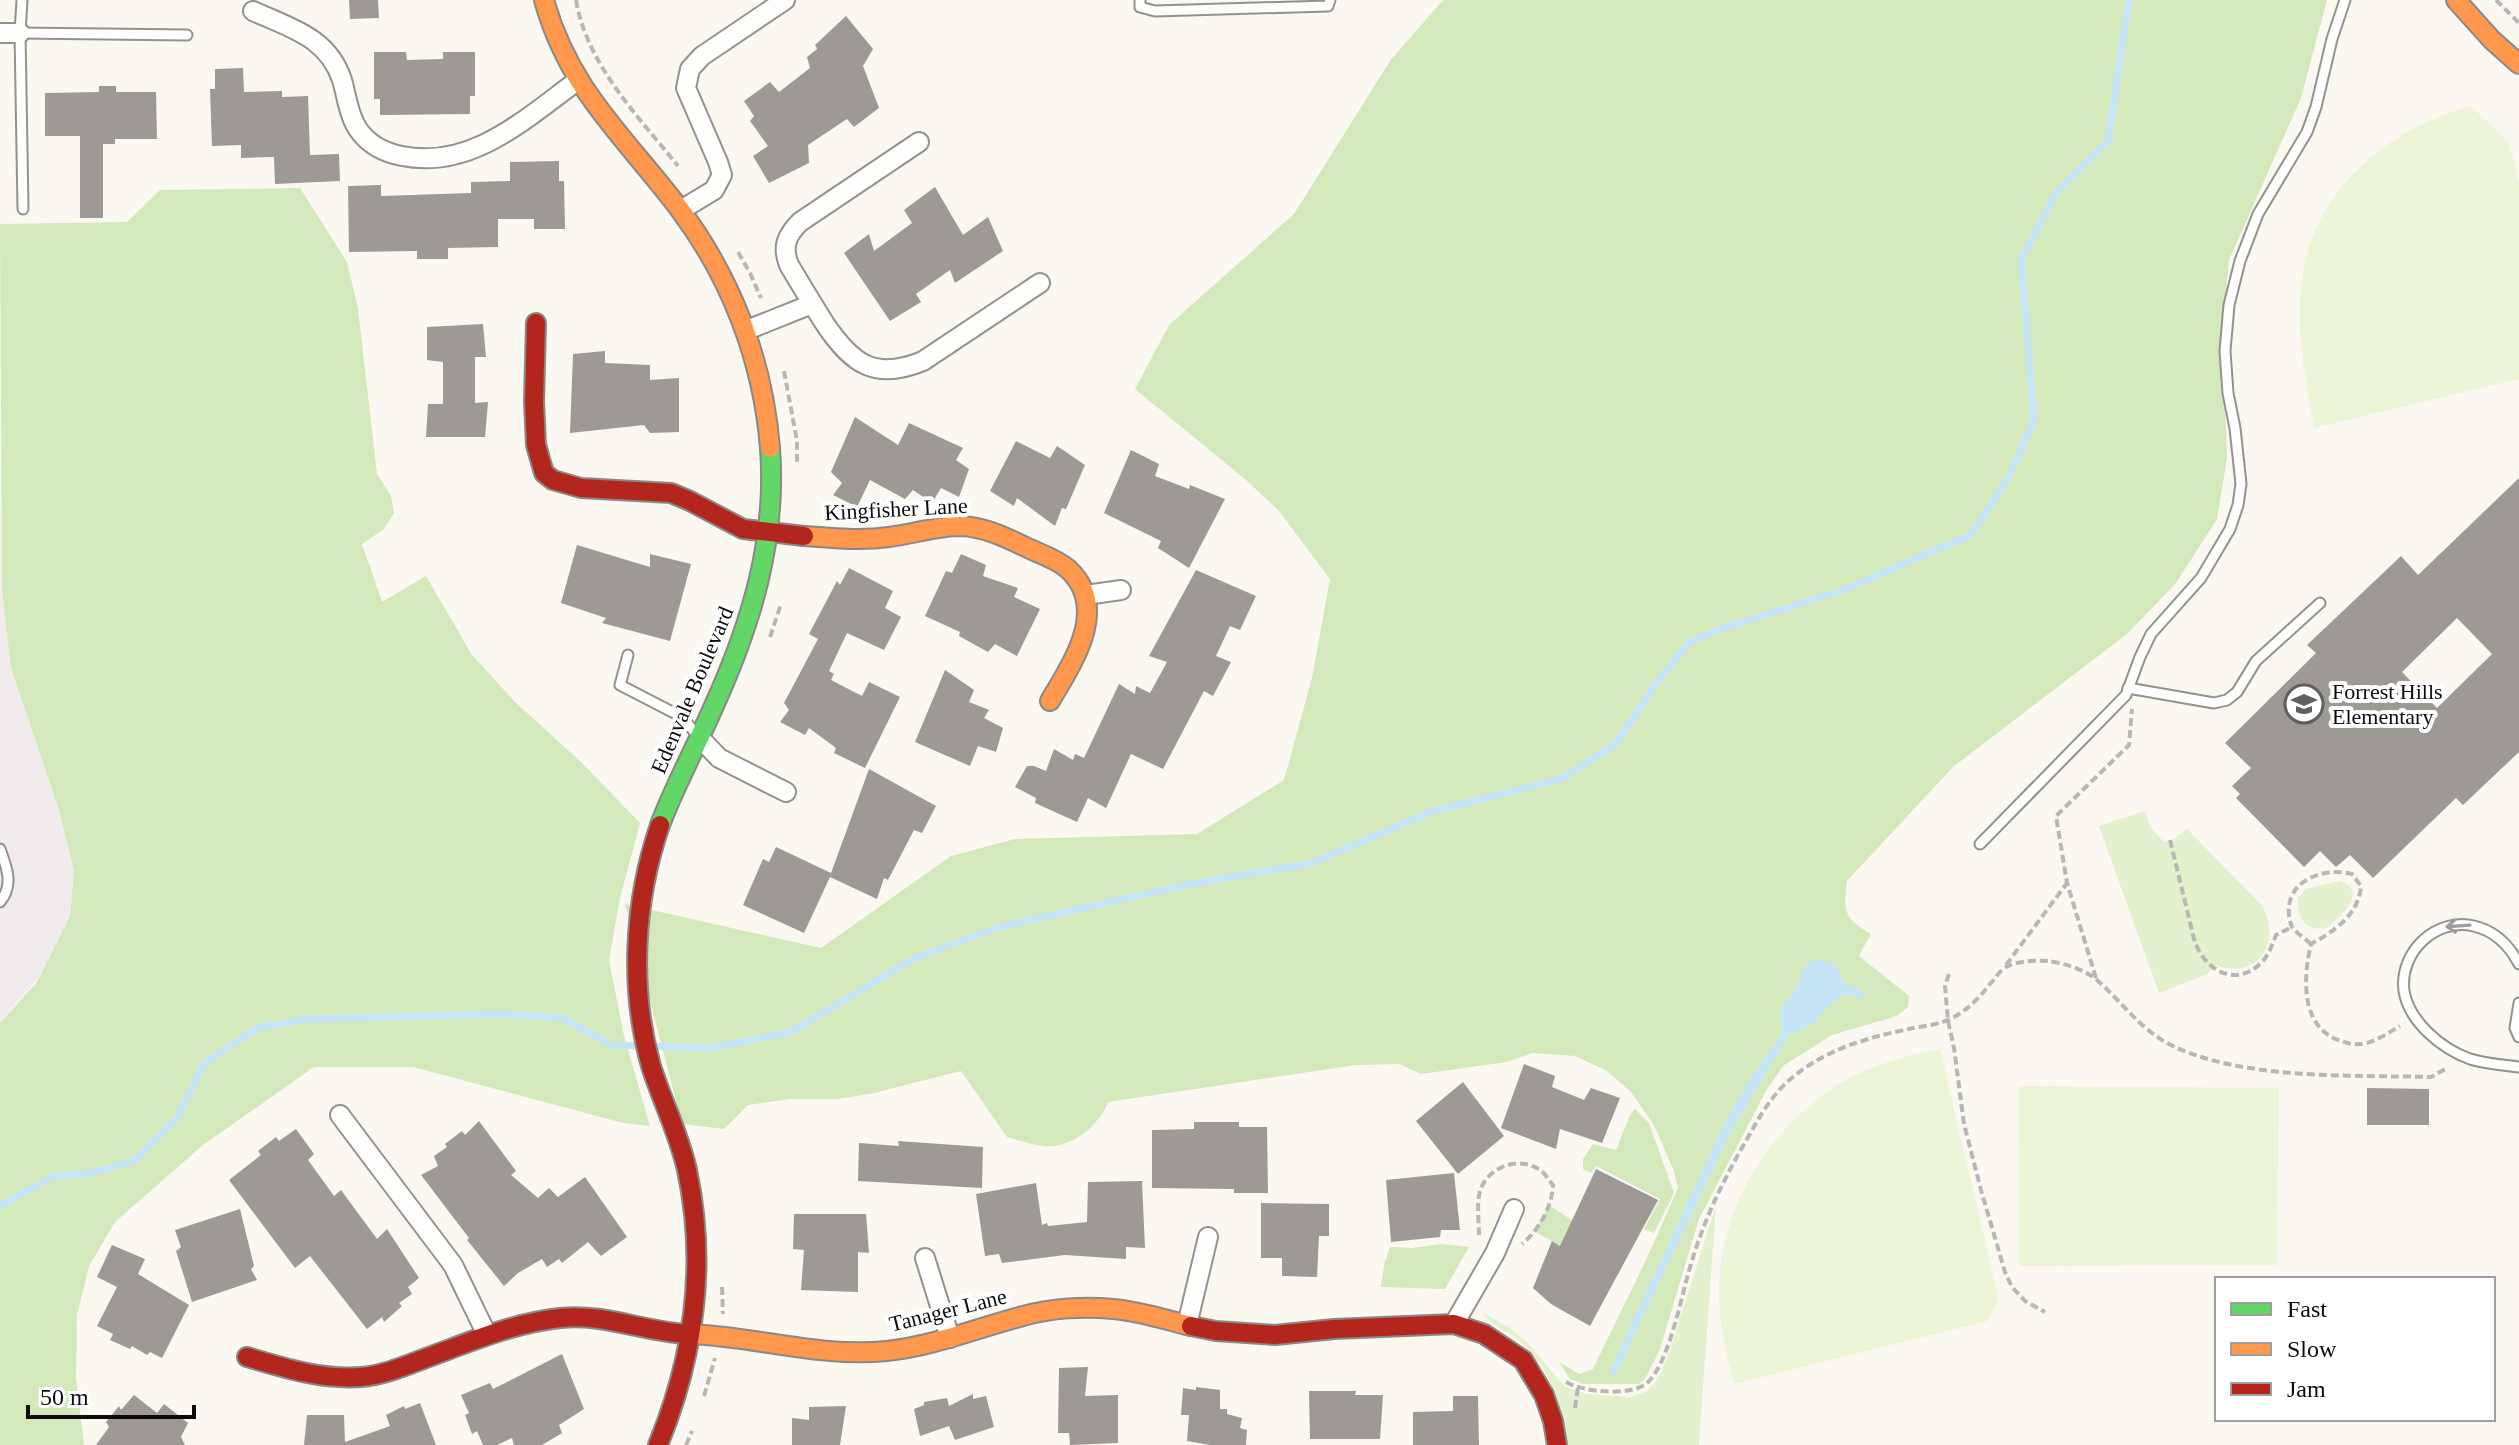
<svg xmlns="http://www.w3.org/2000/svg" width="2519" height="1445" viewBox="0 0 2519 1445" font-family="Georgia,serif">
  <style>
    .industrial { fill: #f1ebee }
    .green { fill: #e3f1ce }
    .forest { fill: #d3e9bc }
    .pitch { fill: #edf5d9 }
    .water { fill: #c4e4f6 }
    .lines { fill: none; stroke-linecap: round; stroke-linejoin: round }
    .stream { stroke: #c4e4f6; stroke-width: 7 }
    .building { fill: #9d9a96; fill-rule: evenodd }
    .lane-casing { stroke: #93928f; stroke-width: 13 }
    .street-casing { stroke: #93928f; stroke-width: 22 }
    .fast-casing { stroke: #8a8985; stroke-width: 22 }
    .slow-casing { stroke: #8a8985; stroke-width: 22 }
    .jam-casing { stroke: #8a8985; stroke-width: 22 }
    .path { stroke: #b7b7b5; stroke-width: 4; stroke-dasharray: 8 4; stroke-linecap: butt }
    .lane { stroke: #fefefd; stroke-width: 9 }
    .street { stroke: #fefefd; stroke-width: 18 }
    .fast { stroke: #63d668; stroke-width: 18 }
    .slow { stroke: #ff974d; stroke-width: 18 }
    .jam { stroke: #b3261e; stroke-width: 18 }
    .oneway { stroke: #9d9d9d }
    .labels { text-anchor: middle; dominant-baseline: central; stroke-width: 8; stroke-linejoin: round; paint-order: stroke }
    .street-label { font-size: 22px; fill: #0c0c0c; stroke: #fff }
    .poi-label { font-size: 22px; fill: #0c0c0c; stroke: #fff; text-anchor: start }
  </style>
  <rect width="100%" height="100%" fill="#faf8f0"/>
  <path class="industrial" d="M0,494L2,588L13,674L58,807L74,870L70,916L39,977L0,1022Z"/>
  <g class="green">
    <path d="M2145,811L2150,827L2164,842L2174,839L2187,829L2263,907C2282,945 2257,980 2215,965L2208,974L2159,993L2099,826Z"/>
    <path d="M2340,881C2369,892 2341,915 2329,927C2308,934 2296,918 2298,898L2306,889Z"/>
    <path d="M1716,1205L1699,1445H1567C1558,1403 1553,1368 1517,1339C1506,1330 1490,1326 1483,1313L1510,1328L1530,1345L1565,1387L1587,1394L1631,1397L1647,1391L1659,1377L1671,1347Z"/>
  </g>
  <g class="forest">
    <path d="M1443,0H2327L2301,98L2229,260L2224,312L2223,360L2227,458L2217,519L2176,583L2127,634L1953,767L1847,881C1843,912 1844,918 1871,934L1859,956L1909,996L1908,1007L1897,1016L1832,1035L1783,1066L1766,1091L1699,1219L1660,1349L1645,1379L1639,1384H1583L1570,1379L1559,1362L1579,1374L1593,1369L1647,1258L1678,1188L1674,1171L1654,1125L1631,1092L1607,1071L1575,1056L1532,1053L1507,1062L1421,1074L1399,1064L1356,1065L1108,1102C1099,1126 1071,1149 1044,1146C1031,1145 1019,1140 1007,1137L961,1071L870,1094L836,1099H790L748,1105L724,1129L682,1124L625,904L821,948L951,856L1015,839L1197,834L1284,780L1312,678L1330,579L1279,511L1245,479L1135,389L1169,325L1294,214L1390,61Z"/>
    <path d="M300,188L347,262L358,309L377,474L391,496L394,513L384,529L362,544L382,602L426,576L472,655L515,702L581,762L640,823L620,898L609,960L624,1036L650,1126L623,1123L413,1067H314L203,1145L115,1222L89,1266L77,1315L76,1377L84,1445H0V1023L37,982L70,916L74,871L58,807L11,668L2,588L0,224L127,222L160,190Z"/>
    <path d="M1635,1109L1649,1123L1674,1193L1654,1233L1644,1229L1660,1199L1596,1166L1591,1173L1583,1169V1159L1593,1144L1616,1150L1631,1113Z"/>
    <path d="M1549,1205L1585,1229L1572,1252L1535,1232Z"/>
    <path d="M1441,1244L1469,1247L1445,1289L1381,1287L1384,1265L1390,1247L1413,1248Z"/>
  </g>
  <g class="pitch">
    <path d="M2471,106L2509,143L2519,181V379L2314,428C2306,381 2296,334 2301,287C2310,192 2385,130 2471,106Z"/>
    <path d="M1940,1049L1999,1300L1987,1321L1734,1384C1726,1354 1719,1325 1719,1294C1718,1208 1770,1126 1842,1082C1873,1064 1906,1056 1940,1049Z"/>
    <path d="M2018,1086L2279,1088L2277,1265L2019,1266Z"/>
  </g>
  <path class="water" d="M1818,959L1837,966L1843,983L1857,987L1866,995L1862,1000L1853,996H1841L1825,1009L1814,1023L1799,1031L1784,1036L1779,1017L1783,1004L1795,990L1806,964Z"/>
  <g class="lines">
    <g class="stream">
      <path d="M1784,1036L1725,1135L1613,1372L1723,1134L1745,1093Z"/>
      <path d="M0,1206L52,1177L91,1173L134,1161L177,1118L205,1063L259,1027L310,1019L500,1014L563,1018L611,1045L712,1048L791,1032L913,959L999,927L1195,883L1312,863L1433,811L1561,779L1616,744L1655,685L1689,642L1718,630L1843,590L1971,535L2009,476L2034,421L2021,260L2057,192L2108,141L2129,0"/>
    </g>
  </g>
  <g class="building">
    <path d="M349,0H378L379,18L350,19Z"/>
    <path d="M846,16L873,49L863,66L879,108L854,127L847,119L808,145L809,163L769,183L753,156L768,146L750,121L754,116L744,101L770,82L779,92L810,68L807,57L817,49L815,45Z"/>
    <path d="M374,52H406L407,60L443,59V52H475V96H470V114L380,115V99H374Z"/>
    <path d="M243,68L244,92L282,91V97L308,96L310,155L339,154L340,181L275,184L274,157L241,158V145L212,146L210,89H215V69Z"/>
    <path d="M99,86H116V92H156L157,139H115V144H103V218H80V136H45V93L99,92Z"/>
    <path d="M559,161V181H564L565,229H534V219H498V247L448,248V259H417V251L349,252L348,186L381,185V196L471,193V182L510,181V162Z"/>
    <path d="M935,187L963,235L988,217L1003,251L955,283L950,270L916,294L921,302L890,321L844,253L869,234L874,251L912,223L904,210Z"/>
    <path d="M483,324L486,357H475V403L488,402L485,437H426L428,404H443V362L427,360V327Z"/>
    <path d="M605,351V363L650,365V380L679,378V432L650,433L644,425L570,433L573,354Z"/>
    <path d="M855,417L898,445L909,423L963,448L956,460L969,469L959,497L941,488L932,503L913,490L905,499L870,480L857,507L833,495L842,483L831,472Z"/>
    <path d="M1016,441L1050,458L1057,446L1085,465L1066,509L1062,508L1055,526L1017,498L1014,506L990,491Z"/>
    <path d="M1131,450L1159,464L1155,476L1189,489L1190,485L1225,499L1189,568L1158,548L1161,541L1104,513Z"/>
    <path d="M2519,478V752L2463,805L2456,798L2373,878L2350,855L2336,867L2320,851L2304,867L2236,798L2240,794L2232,786L2251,768L2225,743L2316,653L2307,645L2401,556L2418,575ZM2457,618L2492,654L2437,708L2402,672Z"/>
    <path d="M577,545L650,567V554L691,564L670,641L602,623L606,618L561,603Z"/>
    <path d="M961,554L986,565L983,576L1018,588L1014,597L1040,609L1017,656L995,644L988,652L959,636L960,632L925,616L946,571L952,573Z"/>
    <path d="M849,568L893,591L885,608L901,617L884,650L847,633L829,671L834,674L831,680L862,696L869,682L900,697L865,768L834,753L836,748L809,728L805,735L780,722L789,710L784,703L818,639L809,634L837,581L840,585Z"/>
    <path d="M1196,570L1256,596L1240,630L1230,626L1216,656L1231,662L1213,696L1204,691L1163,769L1131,754L1106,808L1088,798L1077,822L1035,803L1036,798L1015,787L1027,766H1034L1046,771L1054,749L1073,760L1075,754L1084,758L1119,684L1135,694L1136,686L1150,693L1167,662L1149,656Z"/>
    <path d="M945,670L974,690L969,702L989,710L984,718L1003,728L996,752L978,746L970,766L915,742Z"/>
    <path d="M869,769L936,806L922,833L914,830L888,880L884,878L877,899L830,877L804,933L743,905L763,859L769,862L776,847L831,873Z"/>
    <path d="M1524,1064L1555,1076L1552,1087L1584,1100L1591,1088L1620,1098L1602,1143L1560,1129L1556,1149L1501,1128Z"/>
    <path d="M1463,1082L1504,1136L1458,1174L1416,1121Z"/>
    <path d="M2367,1088L2429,1089V1125H2367Z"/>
    <path d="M479,1121L516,1171L511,1175L538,1198L549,1188L558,1197L585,1177L627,1237L601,1256L588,1242L562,1263L559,1259L547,1267L542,1259L518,1273L504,1286L467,1240L469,1238L421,1175L438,1166L434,1156L447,1147L445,1144L462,1131L465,1135Z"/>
    <path d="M1194,1122H1239V1127H1267L1268,1193H1234V1189L1152,1188V1130L1194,1129Z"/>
    <path d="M296,1129L314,1154L308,1160L334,1196L341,1190L377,1239L387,1229L419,1278L408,1287L412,1294L399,1303L402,1306L384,1322L382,1317L367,1329L310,1256L295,1268L229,1180L261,1155L258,1151L276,1137L279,1141Z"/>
    <path d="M898,1141L983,1147L982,1188L858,1181L859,1143L899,1146Z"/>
    <path d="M1596,1169L1658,1200L1590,1326L1551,1304L1533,1288L1552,1241L1560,1246Z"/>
    <path d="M1454,1173L1460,1230H1441L1440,1237L1391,1242L1386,1180Z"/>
    <path d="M1142,1181L1145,1248L1126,1247V1259L1065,1255L1002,1263L999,1254L985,1256L976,1194L1036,1183L1042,1225L1047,1223L1048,1226L1087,1222L1088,1182Z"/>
    <path d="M1261,1203L1329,1204V1236H1319L1317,1277L1282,1276V1258H1261Z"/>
    <path d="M240,1209L254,1266L251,1269L257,1280L192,1302L176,1251L181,1247L175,1230Z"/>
    <path d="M794,1214H866L869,1253L858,1252V1292L801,1290L804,1250L793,1249Z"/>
    <path d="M112,1245L145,1259L138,1274L189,1305L162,1358L150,1352L147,1355L132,1346L130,1349L110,1340L113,1334L97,1326L117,1287L97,1277Z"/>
    <path d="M562,1354L584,1409L559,1425L562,1433L542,1445H514L512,1438L497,1445H483L477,1431L472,1434L465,1415L469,1413L461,1395L490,1383L493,1389Z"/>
    <path d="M1088,1367L1085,1396L1118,1395V1443L1070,1445L1069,1433H1058L1059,1368Z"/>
    <path d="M1196,1387L1220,1390V1409H1227V1414L1242,1418L1240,1428L1247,1430L1246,1445H1210L1187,1441L1189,1415H1181L1183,1388L1196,1390Z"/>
    <path d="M1309,1391H1356L1355,1395H1383L1380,1439H1310Z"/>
    <path d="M973,1394V1399L986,1396L994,1427L955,1440L949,1426L920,1436L914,1409L924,1405V1402L947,1398L949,1406Z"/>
    <path d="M134,1395L157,1413L164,1404L188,1423L181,1437L185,1445H96L109,1427L106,1422L119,1406L121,1410Z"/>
    <path d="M1453,1396H1478L1479,1445H1413V1412L1453,1411Z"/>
    <path d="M420,1403L436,1445H304L307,1415H344L345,1442L390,1426L386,1415L404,1406L405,1409Z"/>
    <path d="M846,1406L840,1445H792V1418L809,1420V1407Z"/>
  </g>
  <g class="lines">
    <g class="lane-casing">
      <g id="lane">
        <path d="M22,0L20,33L23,209"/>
        <path d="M1140,0V7L1155,11L1328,6L1330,0"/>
        <path d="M20,33L187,35"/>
        <path d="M628,655L620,685L682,717L698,736"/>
        <path d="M2128,688L2214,703L2227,700L2237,692L2256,661L2320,603"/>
        <path d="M1980,844L2126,695L2140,657L2151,634L2201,578L2230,529L2238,505L2241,484L2235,428L2228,393L2225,351L2229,305L2240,261L2258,214L2307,132L2316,107L2332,39L2345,0"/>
        <path d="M0,849C7,868 14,885 0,902"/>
        <path d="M2519,964C2509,945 2495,931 2474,926C2436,917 2399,952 2404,991C2409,1022 2442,1049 2470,1059C2486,1064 2503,1065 2519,1067"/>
        <path d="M2519,1003L2515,1028L2519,1037"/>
      </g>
    </g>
    <g class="street-casing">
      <g id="street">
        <path d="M253,11C290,28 328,37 342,80C347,97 349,118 360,132C370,145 386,153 402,156C471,170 525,119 577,81"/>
        <path d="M0,33H20"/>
        <path d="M919,142L800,222C786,236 782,247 789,265C801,285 813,305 825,324C852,364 875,381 923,361L1040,283"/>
        <path d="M681,210L714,190L722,175L718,162L686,88L690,69L702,56L785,0"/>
        <path d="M747,330L812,304"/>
        <path d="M1086,595L1121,590"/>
        <path d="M700,738L719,758L786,792"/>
        <path d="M340,1115L453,1265L487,1335"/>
        <path d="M925,1258L950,1338"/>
        <path d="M1454,1324L1495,1253L1514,1209"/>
        <path d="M1187,1325L1208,1237"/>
      </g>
    </g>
    <g class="fast-casing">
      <path id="fast" d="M660,825C675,785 696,747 713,708C751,625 777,540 770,448"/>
    </g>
    <g class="slow-casing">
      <g id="slow">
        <path d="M544,0C569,90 624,136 678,207C731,277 763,360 770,448"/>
        <path d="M2456,0L2492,40L2519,64"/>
        <path d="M804,536C832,538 860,541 889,537C913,534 937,526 961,526C986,527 1009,539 1030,549C1043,555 1058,560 1068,569C1110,608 1073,662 1050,701"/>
        <path d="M688,1334C755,1336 820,1358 887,1351C934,1346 977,1328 1023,1316C1051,1308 1085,1306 1113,1309C1139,1311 1166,1320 1191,1326"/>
      </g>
    </g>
    <g class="jam-casing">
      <g id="jam">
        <path d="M536,323L534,402L536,445L544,473L553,480L581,488L671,493L690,501L743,529L804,536"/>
        <path d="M1191,1326L1216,1331L1275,1335L1334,1329L1454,1324L1484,1334L1523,1360L1544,1395L1553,1421L1557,1445"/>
        <path d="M247,1357C284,1368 322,1380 361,1377C384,1375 405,1366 426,1358C470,1342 513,1323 560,1318C603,1313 645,1332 688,1334"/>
        <path d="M658,1445C694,1357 707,1264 687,1170C679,1134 662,1101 651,1066C629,988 634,901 660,825"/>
      </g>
    </g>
    <g class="path">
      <path d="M576,0C587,65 638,116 678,166"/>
      <path d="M2496,0L2519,23"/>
      <path d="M738,252L750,273L761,298"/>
      <path d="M784,371L797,441V464"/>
      <path d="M770,637L781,604"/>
      <path d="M2170,840L2194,939C2203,969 2235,989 2261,963C2269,955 2272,945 2276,935L2292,927"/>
      <path d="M2311,944C2306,939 2296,933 2292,927C2290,923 2288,913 2289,908C2290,879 2326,867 2352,874L2361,886C2359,914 2335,931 2311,944C2303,978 2300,1028 2341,1041C2347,1043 2354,1045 2360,1044C2374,1043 2388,1033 2400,1026"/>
      <path d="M2006,965L2067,883"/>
      <path d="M1949,974L1945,986L1948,1021L1954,1048L1964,1124L1981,1190L2005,1272L2012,1287L2025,1301L2045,1312"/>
      <path d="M2096,978L2067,883L2056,816L2129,745L2132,709"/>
      <path d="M1479,1235C1479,1223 1477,1208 1479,1196C1483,1169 1517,1154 1540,1170C1545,1173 1549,1181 1553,1185C1552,1207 1539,1230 1522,1244"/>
      <path d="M722,1287L723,1314"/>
      <path d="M1566,1382C1583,1392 1630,1397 1647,1383C1668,1365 1681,1299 1689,1271C1702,1224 1722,1182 1747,1139C1760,1116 1772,1094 1793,1077C1827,1049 1866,1038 1909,1029C1922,1026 1938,1025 1950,1019C1967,1011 1978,999 1990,984C1995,979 2000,970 2006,967C2017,961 2036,960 2048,961C2063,963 2087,970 2098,981C2124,1004 2142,1032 2175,1047C2247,1080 2353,1075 2431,1077L2445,1069"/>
      <path d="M704,1396L715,1358"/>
      <path d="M1575,1408L1578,1387"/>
      <path d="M686,1445L692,1431"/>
    </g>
    <use href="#lane" class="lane"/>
    <use href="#street" class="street"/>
    <use href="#fast" class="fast"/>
    <use href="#slow" class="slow"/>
    <use href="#jam" class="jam"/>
  </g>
  <defs><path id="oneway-shaft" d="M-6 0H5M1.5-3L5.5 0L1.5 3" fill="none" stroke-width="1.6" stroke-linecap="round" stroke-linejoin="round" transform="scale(2)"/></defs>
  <use class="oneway" href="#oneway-shaft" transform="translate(2458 926) rotate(176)"/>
  <defs>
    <g id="school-ring" transform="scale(2)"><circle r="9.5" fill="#fff" stroke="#5f5f5c" stroke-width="1.5"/><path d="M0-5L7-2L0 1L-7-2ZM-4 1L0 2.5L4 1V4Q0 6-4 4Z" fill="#5f5f5c"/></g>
  </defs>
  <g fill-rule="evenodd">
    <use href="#school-ring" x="2304" y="704"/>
  </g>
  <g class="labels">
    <g class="street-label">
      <text transform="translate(896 509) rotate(-3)">Kingfisher Lane</text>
      <text transform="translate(692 690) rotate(-67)">Edenvale Boulevard</text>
      <text transform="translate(948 1310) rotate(-14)">Tanager Lane</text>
    </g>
    <g class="poi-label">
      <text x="2332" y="691">Forrest Hills<tspan x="2332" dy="25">Elementary</tspan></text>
    </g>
  </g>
  <rect x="2215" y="1277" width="280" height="144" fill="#ffffff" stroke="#9e9e9e" stroke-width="2"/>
  <rect x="2231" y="1303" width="40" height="12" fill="#63d668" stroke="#9e9e9e" stroke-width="2"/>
  <text x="2287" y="1317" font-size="24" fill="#0c0c0c">Fast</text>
  <rect x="2231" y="1343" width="40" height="12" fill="#ff974d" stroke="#9e9e9e" stroke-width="2"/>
  <text x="2287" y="1357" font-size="24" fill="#0c0c0c">Slow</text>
  <rect x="2231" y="1383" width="40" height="12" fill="#b3261e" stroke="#9e9e9e" stroke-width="2"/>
  <text x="2287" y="1397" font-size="24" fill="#0c0c0c">Jam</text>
  <path d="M28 1405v12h166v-12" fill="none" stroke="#0c0c0c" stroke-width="4"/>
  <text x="40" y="1405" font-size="24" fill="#0c0c0c" stroke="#ffffff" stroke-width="6" paint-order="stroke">50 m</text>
</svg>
